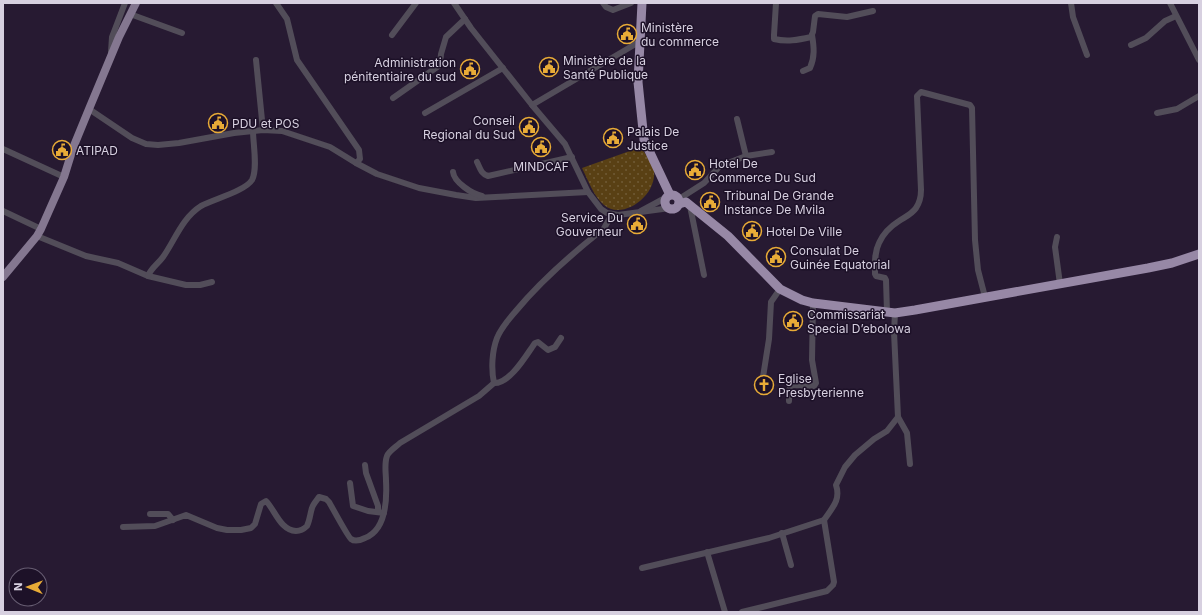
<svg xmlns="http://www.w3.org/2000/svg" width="1202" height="615" viewBox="0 0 1202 615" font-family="Inter,sans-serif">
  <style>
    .park { fill: url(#park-dots) }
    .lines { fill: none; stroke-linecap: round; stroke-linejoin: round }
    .minor { stroke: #524d59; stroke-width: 6 }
    .major { stroke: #847790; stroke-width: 8 }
    .highway { stroke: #9788a6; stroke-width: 9 }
    .labels { text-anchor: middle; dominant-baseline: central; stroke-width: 3; stroke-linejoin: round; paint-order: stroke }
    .poi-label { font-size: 12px; fill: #d7d0e0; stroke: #1d1128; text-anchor: start }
  </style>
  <defs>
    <pattern id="park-dots" width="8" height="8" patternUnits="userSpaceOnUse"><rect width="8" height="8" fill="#594014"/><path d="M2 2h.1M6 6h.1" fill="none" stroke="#705b36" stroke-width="1.8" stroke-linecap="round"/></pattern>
  </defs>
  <rect width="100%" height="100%" fill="#271a32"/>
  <path class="park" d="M641,147C645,154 652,163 654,171C657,196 622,221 604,205C594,197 588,180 582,168Z"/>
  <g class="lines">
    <g class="minor">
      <path d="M276,3L287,19L297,60L359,150L360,159L356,163"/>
      <path d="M454,3L471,28L532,105L565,144L588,192L601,209L607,213L618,215L670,208"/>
      <path d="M603,3L606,7L613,10L631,3"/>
      <path d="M776,3L774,35V39C787,42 798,40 811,37L813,32L815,16L818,14L847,17L873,11"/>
      <path d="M1071,3L1073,17L1087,55"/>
      <path d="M1170,3L1199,60"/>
      <path d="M130,14L182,33"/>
      <path d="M392,35L416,3"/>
      <path d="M1131,45L1146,38L1165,21L1176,16"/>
      <path d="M111,52L112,37L125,3"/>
      <path d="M256,60L263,130"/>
      <path d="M803,71L810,68C815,57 814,47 812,35"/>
      <path d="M393,98L440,65L441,54L446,37L465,19"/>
      <path d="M532,105L639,42"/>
      <path d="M89,109L132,138L146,144L158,145L179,143L234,133L263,130L282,131L330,147L356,163L377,174L419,188L456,195L476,198L588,192"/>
      <path d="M425,113L503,68"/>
      <path d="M1157,113L1177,109L1199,96"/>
      <path d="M737,119L746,156"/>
      <path d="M3,149L64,177"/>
      <path d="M477,162C480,168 481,174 488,176L572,157"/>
      <path d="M453,172C454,182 472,194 482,196"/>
      <path d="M679,199L704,183L720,166L746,156L772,152"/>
      <path d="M690,206L704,275"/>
      <path d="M3,211L41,229"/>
      <path d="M641,211L667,197"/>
      <path d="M37,236L86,256L118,263L148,276L186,285H200L212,282"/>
      <path d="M1057,237L1055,247L1060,284"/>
      <path d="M148,276C151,268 158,264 163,257C175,240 182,218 201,206C214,199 245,191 252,180C258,169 253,143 253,131"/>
      <path d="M887,312L886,280L885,278L876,276L875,274C875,264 874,253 879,243C883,234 891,226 899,221C905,217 912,214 916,208C920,202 921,196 921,190L917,96L921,92L970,105L972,108L975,240L978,270L985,297"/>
      <path d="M895,313L894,332L898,417L907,433L910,464"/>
      <path d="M763,377L769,339L771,302L780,289"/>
      <path d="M494,383C491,369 492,351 497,338C501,328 508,320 515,312C539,283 567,258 597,234L602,232L612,214"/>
      <path d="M789,401V390L792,385L814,386L816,383L812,360L813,303"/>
      <path d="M365,465L366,473L378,506V512"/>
      <path d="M350,483L353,506L368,511L384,513"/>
      <path d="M150,514H168L173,520"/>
      <path d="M123,527L155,526L186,515L217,528L227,530H241L251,528L255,524L261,504L266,501C275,510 280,530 296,531C300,531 304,529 307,526C310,520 310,514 312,508C313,504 317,500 319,497L326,499L329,502C332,507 348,537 351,539C355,542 361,540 365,538C386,530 387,500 386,481C386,473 384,464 387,456C389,451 396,447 400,443L479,396L494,383C510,384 527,354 535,343L538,342L548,350L555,347L561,338"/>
      <path d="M782,533L791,565"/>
      <path d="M707,552L725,612"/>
      <path d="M642,568L769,538L824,520"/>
      <path d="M742,612L827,591L833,585L834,582L824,520C832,508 841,500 836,485L845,467L855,455L874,439L887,431L898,417"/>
    </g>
    <path class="major" d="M3,277L37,236L41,229L64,177L73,148L89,109L119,37L136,3"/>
    <g class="highway">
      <path d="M642,3L638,82L644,140L670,195"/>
      <circle cx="672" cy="202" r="7"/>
      <path d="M679,204L686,202L728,236L780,289L802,300L813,303L895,313L915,310L1148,268L1172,263L1199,254"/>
    </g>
  </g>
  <defs>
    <g id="civic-ring" transform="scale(1)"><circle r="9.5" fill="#1d1128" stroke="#e8ab37" stroke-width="1.5"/><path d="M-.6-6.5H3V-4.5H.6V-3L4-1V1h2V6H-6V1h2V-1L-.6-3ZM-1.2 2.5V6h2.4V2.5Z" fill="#e8ab37"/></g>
    <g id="church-ring" transform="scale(1)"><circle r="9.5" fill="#1d1128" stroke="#e8ab37" stroke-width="1.5"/><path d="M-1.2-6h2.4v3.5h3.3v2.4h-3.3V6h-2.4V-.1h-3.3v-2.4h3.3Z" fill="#e8ab37"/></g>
  </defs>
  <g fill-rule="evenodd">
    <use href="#civic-ring" x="627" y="34"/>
    <use href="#civic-ring" x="549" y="67"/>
    <use href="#civic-ring" x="470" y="69"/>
    <use href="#civic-ring" x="218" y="123"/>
    <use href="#civic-ring" x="529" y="127"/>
    <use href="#civic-ring" x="613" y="138"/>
    <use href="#civic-ring" x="541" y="147"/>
    <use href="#civic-ring" x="62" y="150"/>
    <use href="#civic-ring" x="695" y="170"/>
    <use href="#civic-ring" x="710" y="202"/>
    <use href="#civic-ring" x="637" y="224"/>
    <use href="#civic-ring" x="752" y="231"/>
    <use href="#civic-ring" x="776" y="257"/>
    <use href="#civic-ring" x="793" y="321"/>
    <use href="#church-ring" x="764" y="385"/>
  </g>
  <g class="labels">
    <g class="poi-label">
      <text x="641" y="27">Ministère<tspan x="641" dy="14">du commerce</tspan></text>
      <text x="563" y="60">Ministère de la<tspan x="563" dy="14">Santé Publique</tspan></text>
      <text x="456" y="62" text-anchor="end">Administration<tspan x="456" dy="14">pénitentiaire du sud</tspan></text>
      <text x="515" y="120" text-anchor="end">Conseil<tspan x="515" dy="14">Regional du Sud</tspan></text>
      <text x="232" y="123">PDU et POS</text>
      <text x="627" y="131">Palais De<tspan x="627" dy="14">Justice</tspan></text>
      <text x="76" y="150">ATIPAD</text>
      <text x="709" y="163">Hotel De<tspan x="709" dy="14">Commerce Du Sud</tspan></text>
      <text x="541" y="166" text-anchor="middle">MINDCAF</text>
      <text x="724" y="195">Tribunal De Grande<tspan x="724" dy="14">Instance De Mvila</tspan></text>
      <text x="623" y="217" text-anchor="end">Service Du<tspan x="623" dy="14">Gouverneur</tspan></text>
      <text x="766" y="231">Hotel De Ville</text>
      <text x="790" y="250">Consulat De<tspan x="790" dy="14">Guinée Equatorial</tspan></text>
      <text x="807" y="314">Commissariat<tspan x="807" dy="14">Special D’ebolowa</tspan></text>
      <text x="778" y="378">Eglise<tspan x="778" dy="14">Presbyterienne</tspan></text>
    </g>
  </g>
  <rect width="1202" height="615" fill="none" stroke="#d7d0e0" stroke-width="8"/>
  <g transform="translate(28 587) rotate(271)"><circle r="19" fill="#1d1128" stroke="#675d72"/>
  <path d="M0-3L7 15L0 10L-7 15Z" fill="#e8ab37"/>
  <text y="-6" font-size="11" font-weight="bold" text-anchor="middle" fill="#d7d0e0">N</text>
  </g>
</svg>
